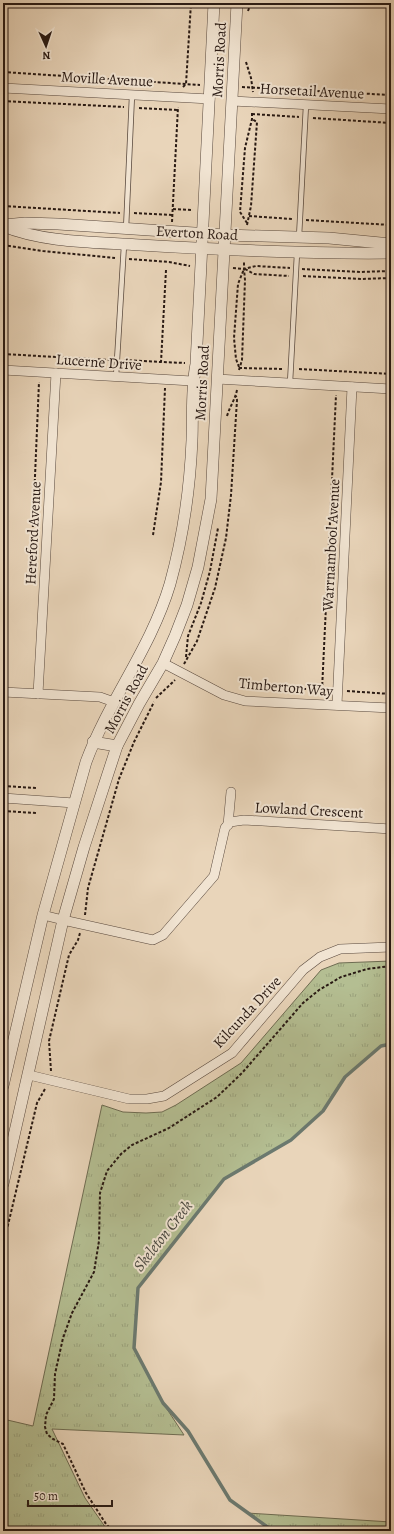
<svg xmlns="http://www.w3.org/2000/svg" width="394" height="1534" viewBox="0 0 394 1534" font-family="Alegreya,serif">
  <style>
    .park { fill: url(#park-tufts); stroke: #6e6c52 }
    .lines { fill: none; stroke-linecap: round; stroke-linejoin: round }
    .stream { stroke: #6b796f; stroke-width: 3.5 }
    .service-casing { stroke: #58483d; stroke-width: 6 }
    .minor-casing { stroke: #58483d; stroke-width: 10 }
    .tertiary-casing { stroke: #58483d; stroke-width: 12 }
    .path { stroke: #281913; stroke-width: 2; stroke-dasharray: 3 2; stroke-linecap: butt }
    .service { stroke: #f1e4d2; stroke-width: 4.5 }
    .minor { stroke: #f1e4d2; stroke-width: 9 }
    .tertiary { stroke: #f1e4d2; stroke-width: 11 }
    .labels { text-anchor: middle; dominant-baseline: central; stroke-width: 4; stroke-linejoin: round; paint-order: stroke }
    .street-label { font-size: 15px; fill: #281913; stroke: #f1e4d2 }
    .water-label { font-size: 16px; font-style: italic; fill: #4a4941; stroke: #f1e4d2 }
  </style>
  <defs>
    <pattern id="park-tufts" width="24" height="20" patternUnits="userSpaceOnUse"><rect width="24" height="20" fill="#b4be92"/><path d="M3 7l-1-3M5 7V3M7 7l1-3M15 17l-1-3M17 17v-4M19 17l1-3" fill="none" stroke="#9ba37d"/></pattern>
  </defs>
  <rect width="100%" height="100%" fill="#e9d5ba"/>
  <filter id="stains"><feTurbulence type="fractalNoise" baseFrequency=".005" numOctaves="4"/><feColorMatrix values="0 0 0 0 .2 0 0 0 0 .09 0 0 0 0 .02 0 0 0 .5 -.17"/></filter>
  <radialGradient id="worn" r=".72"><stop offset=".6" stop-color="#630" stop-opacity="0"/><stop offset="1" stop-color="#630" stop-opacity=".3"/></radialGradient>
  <g class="park">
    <path d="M391,961V1044L381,1046L345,1077L323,1111L291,1140L224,1179L138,1288L134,1348L163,1403L184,1435L52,1429L85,1498L108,1531H3V1419L33,1426L102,1105L123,1112L146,1113L162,1112L176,1105L241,1063L321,970L339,963Z"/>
    <path d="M247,1513L391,1522V1531H273Z"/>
  </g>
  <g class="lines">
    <path class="stream" d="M273,1531L230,1500L188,1431L163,1403L134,1348L138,1288L224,1179L291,1140L323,1111L345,1077L381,1046L391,1044"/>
    <g class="service-casing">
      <g id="service">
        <path d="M126,229L132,95"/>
        <path d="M299,237L306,105"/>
        <path d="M116,377L124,245"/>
        <path d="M290,383L297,253"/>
      </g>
    </g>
    <g class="minor-casing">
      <g id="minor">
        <path d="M3,88L210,99"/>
        <path d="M232,101L391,109"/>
        <path d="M3,370L192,381"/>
        <path d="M217,379L391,389"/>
        <path d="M163,663L224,695L245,701L391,708"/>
        <path d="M3,692L100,697L114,702"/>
        <path d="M38,694L56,373"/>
        <path d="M337,705L352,387"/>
        <path d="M3,798L74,803"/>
        <path d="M228,825L231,792"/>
        <path d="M43,915L63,920L153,940L163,935L214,876L225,828L230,822L244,820L391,829"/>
        <path d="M29,1075L129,1099H147L164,1096L232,1053L303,970L320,957L340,949L391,947"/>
      </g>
    </g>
    <g class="tertiary-casing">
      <g id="tertiary">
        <path d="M4,225L25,223L58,224L225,235L329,238L391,244"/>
        <path d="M3,226C44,243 96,242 140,245C224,250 307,254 391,253"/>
        <path d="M93,742L117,746"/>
        <path d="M3,1086L43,915L86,762C109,700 151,648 170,584C183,537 190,488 192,440C193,414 191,389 196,364L214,3"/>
        <path d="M3,1184L63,920L84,847L117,746L139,704L163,663L175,636L187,605L198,567L211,499L237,3"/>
      </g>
    </g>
    <g class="path">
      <path d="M248,11L251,3"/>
      <path d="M246,62L251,78L253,92"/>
      <path d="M3,72L200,85"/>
      <path d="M183,87L186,84L191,3"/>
      <path d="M242,87L391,95"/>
      <path d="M3,101L124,107"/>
      <path d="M139,108L177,110"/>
      <path d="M252,114L299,117"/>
      <path d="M313,118L391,123"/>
      <path d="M3,206L120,213"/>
      <path d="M173,209L193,210"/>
      <path d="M134,213L172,215"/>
      <path d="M249,216L292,219"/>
      <path d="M306,220L391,225"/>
      <path d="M172,222L178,107"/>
      <path d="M247,223L240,212L245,148L252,119V111"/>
      <path d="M247,225L251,206L257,122L252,119"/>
      <path d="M3,245L43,251L115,258"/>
      <path d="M129,259L169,262L190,266"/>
      <path d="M233,268L244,269L256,266L290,268"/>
      <path d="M245,269L254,274L289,276"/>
      <path d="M302,269L360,272L391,271"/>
      <path d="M166,270L161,362L185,363"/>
      <path d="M303,276L361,279L391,278"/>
      <path d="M3,354L110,360"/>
      <path d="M124,360L161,362"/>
      <path d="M239,367L236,359L234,338L238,284L244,269"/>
      <path d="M239,368L284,369"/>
      <path d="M299,369L391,374"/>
      <path d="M239,370L242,360L245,280L244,269V261"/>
      <path d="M227,416C230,406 235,400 237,390"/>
      <path d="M153,535L161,482L165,388"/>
      <path d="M32,547L39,382"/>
      <path d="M186,657L188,636L201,603L210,571L218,528"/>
      <path d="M184,664L197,641L215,588L226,538L231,495L237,400L236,396"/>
      <path d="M278,688L329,690"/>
      <path d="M322,690L336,395"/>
      <path d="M347,691L391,694"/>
      <path d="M156,698L175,680"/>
      <path d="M3,786L36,788"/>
      <path d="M3,811L36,813"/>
      <path d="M85,915L88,888L119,779L134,742L154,702"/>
      <path d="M51,1071L49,1041L69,955L78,940L80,933"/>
      <path d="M3,1246L37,1103L45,1089"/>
      <path d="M113,1531L106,1524L86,1493L63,1444L53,1439L47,1434L45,1427L46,1415L54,1399L55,1374L63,1338L72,1313L94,1272L99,1241L100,1193L107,1171L121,1154L132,1145L169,1128L217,1097L242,1073L303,1003L319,990L341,977L367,969L391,966"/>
    </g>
    <use href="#service" class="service"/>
    <use href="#minor" class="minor"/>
    <use href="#tertiary" class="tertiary"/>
  </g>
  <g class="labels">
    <g class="street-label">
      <text transform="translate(219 60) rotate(-87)">Morris Road</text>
      <text transform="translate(107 79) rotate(3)">Moville Avenue</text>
      <text transform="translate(312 91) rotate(3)">Horsetail Avenue</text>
      <text transform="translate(197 233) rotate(3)">Everton Road</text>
      <text transform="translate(99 362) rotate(4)">Lucerne Drive</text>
      <text transform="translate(202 383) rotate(-87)">Morris Road</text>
      <text transform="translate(33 533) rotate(-87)">Hereford Avenue</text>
      <text transform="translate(331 545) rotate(-87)">Warrnambool Avenue</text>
      <text transform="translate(286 687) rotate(5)">Timberton Way</text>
      <text transform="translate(126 699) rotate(-62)">Morris Road</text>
      <text transform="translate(309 810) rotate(3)">Lowland Crescent</text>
      <text transform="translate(247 1012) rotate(-47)">Kilcunda Drive</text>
    </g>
    <g class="water-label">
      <text transform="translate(163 1236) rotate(-52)">Skeleton Creek</text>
    </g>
  </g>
  <rect width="394" height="1534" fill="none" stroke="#e9d5ba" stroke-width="16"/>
  <rect x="4" y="4" width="386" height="1526" fill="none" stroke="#281913" stroke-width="2"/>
  <rect x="8" y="8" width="378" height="1518" fill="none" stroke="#281913"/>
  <g transform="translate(46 46) rotate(177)" stroke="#f1e4d2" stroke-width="3" paint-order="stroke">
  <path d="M0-3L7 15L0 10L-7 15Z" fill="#281913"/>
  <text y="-6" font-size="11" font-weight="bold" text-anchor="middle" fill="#281913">N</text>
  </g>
  <path d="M28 1500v6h84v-6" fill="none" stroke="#281913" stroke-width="2"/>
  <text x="34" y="1500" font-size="12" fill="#281913" stroke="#f1e4d2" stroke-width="3" paint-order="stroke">50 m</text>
  <rect width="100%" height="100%" filter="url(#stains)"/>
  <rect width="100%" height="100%" fill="url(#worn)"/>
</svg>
